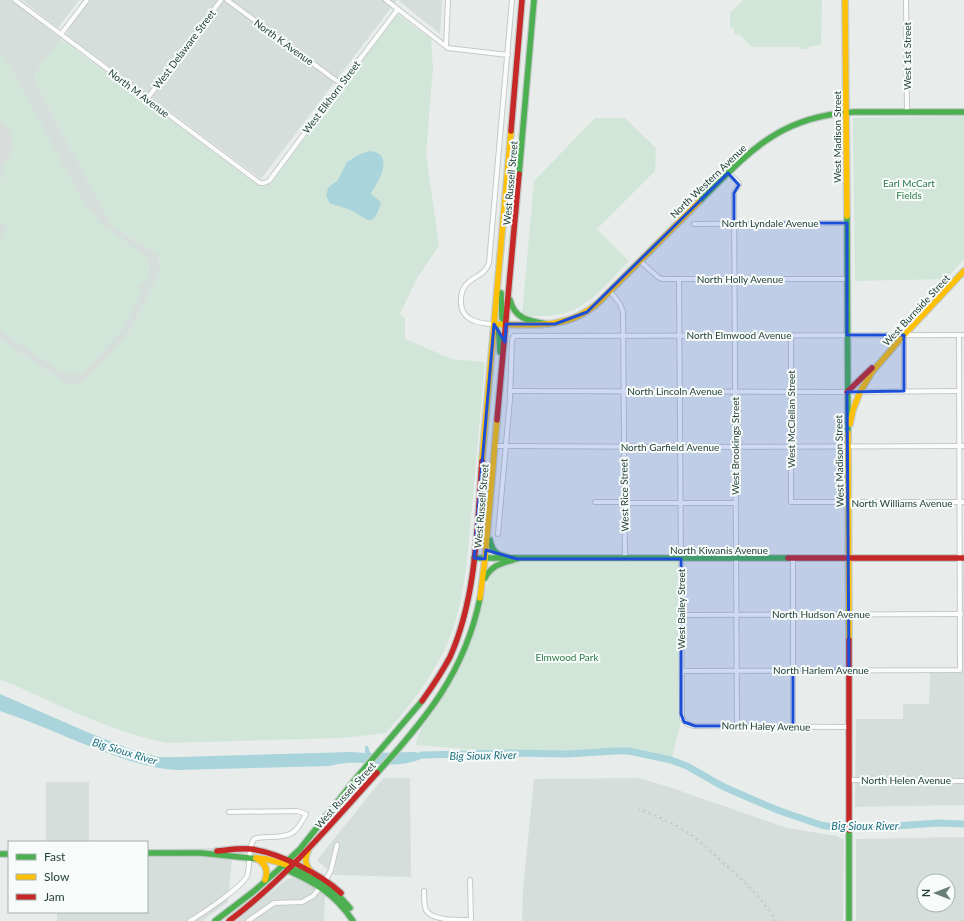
<svg xmlns="http://www.w3.org/2000/svg" width="964" height="921" viewBox="0 0 964 921" font-family="Lato,sans-serif">
  <style>
    .built { fill: #d6dedb; fill-rule: evenodd }
    .green { fill: #d1e6d8 }
    .water { fill: #a9d4db }
    .lines { fill: none; stroke-linecap: round; stroke-linejoin: round }
    .river { stroke: #a9d4db; stroke-width: 7 }
    .taxiway { stroke: #d8dddc; stroke-width: 10 }
    .street-casing { stroke: #c5cac8; stroke-width: 6 }
    .fast-casing { stroke: #c3cbc8; stroke-width: 8 }
    .slow-casing { stroke: #c3cbc8; stroke-width: 8 }
    .jam-casing { stroke: #c3cbc8; stroke-width: 8 }
    .street { stroke: #fcfcfc; stroke-width: 4 }
    .fast { stroke: #4caf50; stroke-width: 5.5 }
    .slow { stroke: #ffc107; stroke-width: 5.5 }
    .jam { stroke: #c62828; stroke-width: 5.5 }
    .rail-casing { stroke: #c9cdcc; stroke-width: 2.5 }
    .rail { stroke: #f7fbf9; stroke-width: 1; stroke-dasharray: 3; stroke-linecap: butt }
    .marked { fill: #1d4ed8; fill-opacity: 0.2; stroke: #1d4ed8; stroke-width: 3; stroke-linejoin: round }
    .labels { text-anchor: middle; dominant-baseline: central; stroke-width: 4; stroke-linejoin: round; paint-order: stroke }
    .street-label { font-size: 10px; fill: #24423a; stroke: #f7fbf9 }
    .park-label { font-size: 10px; fill: #2d7a4b; stroke: #f7fbf9 }
    .water-label { font-size: 11px; font-style: italic; fill: #1c6f80; stroke: #f7fbf9 }
  </style>
  <rect width="100%" height="100%" fill="#e8edeb"/>
  <g class="built">
    <path d="M0,0H11L61,39L33,77L112,226L158,255L161,271L128,335L83,382L80,384L73,385L67,384L0,340Z"/>
    <path d="M22,0H79L58,28Z"/>
    <path d="M87,0H397L261,179L67,35V32Z"/>
    <path d="M398,0H442L440,34Z"/>
    <path d="M963,561H964V805L855,807L856,719H903V704H929L930,673L963,672Z"/>
    <path d="M383,778H410L411,877L334,875L317,860Z"/>
    <path d="M639,778L666,786L787,828L837,836L844,840L843,921H522L523,888L534,779Z"/>
    <rect x="46" y="782" width="43" height="60"/>
    <path d="M964,837V921H856V839ZM924,881H948V905H924Z"/>
    <path d="M233,847L228,902L202,921H57V912H147V849L219,848Z"/>
    <path d="M292,878H298L325,893L324,921H236L287,879Z"/>
  </g>
  <g class="green">
    <path d="M743,0H822L821,45L808,47V49H801V47H752L740,35L734,34V28L730,27V13Z"/>
    <path d="M399,15L431,39L433,68L426,154L439,246L417,278L400,314L405,318V339L452,359L485,362C481,410 476,459 472,507C468,548 466,590 453,629C439,669 413,702 386,733L343,738L166,743C109,731 53,702 0,679V340L67,384L73,385L83,382L128,335L161,271L158,255L112,226L33,77L61,39L256,184C262,188 266,187 272,182L383,33L396,16Z"/>
    <path d="M0,51L12,70L86,207L101,224L142,254C152,263 151,272 146,284L141,281L138,286L143,290L123,329L84,371C76,376 68,376 60,371L0,330V239L8,227L0,222V181L5,173L1,171C14,152 18,135 0,118Z"/>
    <path d="M964,116V259L946,279L855,281L853,118Z"/>
    <path d="M595,118H625L656,148L655,171L597,229L629,261C610,280 590,307 562,314C549,317 535,316 522,316L534,181Z"/>
    <path d="M517,559H681L682,718L671,760L629,751H615L567,754H530L416,745L417,738L434,704L460,662L475,620L493,566Z"/>
  </g>
  <g class="water">
    <path d="M370,151C395,153 379,182 371,193C373,198 379,198 381,204C371,231 369,218 350,210C344,207 336,206 330,203L326,196L328,188L338,180L347,162L360,154Z"/>
    <path d="M0,694L87,732L130,749L158,757H178L351,752L365,753V746H368L370,753L414,752L431,755C423,758 415,762 407,763C382,768 355,758 330,766L177,770C145,768 118,757 89,746C59,734 30,721 0,711Z"/>
  </g>
  <g class="lines">
    <path class="river" d="M422,755L509,753L567,754L615,751H629L671,760L687,766L722,786L749,798L780,811L821,825L832,827L896,826L938,823L964,824"/>
    <path class="taxiway" d="M0,128C7,139 7,150 0,161"/>
    <g class="street-casing">
      <g id="street">
        <path d="M15,0L260,183H264L269,181L341,84L398,9"/>
        <path d="M227,0L341,84"/>
        <path d="M386,0L448,48L508,55"/>
        <path d="M906,0L907,112"/>
        <path d="M61,34L87,0"/>
        <path d="M446,46L448,0"/>
        <path d="M147,99L221,0"/>
        <path d="M728,173L738,182L739,185L734,193L737,726"/>
        <path d="M694,224L847,223"/>
        <path d="M640,261L658,277L662,279H847"/>
        <path d="M679,279L682,718L687,724L695,726L849,727"/>
        <path d="M610,291L620,304L623,312L625,559"/>
        <path d="M494,324C479,324 460,320 461,301C461,296 462,290 465,286C472,276 484,277 489,263L512,0"/>
        <path d="M791,335V502H964"/>
        <path d="M510,391L847,392L959,391"/>
        <path d="M904,391V335"/>
        <path d="M495,446L680,447L964,446"/>
        <path d="M595,502H624"/>
        <path d="M624,503H736"/>
        <path d="M498,534L510,399L512,340L514,336L964,335"/>
        <path d="M681,615L961,614"/>
        <path d="M681,671L960,670L959,335"/>
        <path d="M793,726V559"/>
        <path d="M849,780L964,781"/>
        <path d="M470,880L471,921"/>
        <path d="M424,891C424,897 424,905 426,910C432,921 458,920 471,920"/>
        <path d="M190,921C203,913 241,888 247,876C251,864 247,849 254,839C259,837 264,837 269,837C291,837 296,834 306,814L297,811L229,812"/>
        <path d="M248,921L274,903L302,902L313,896L324,883L331,870L337,845"/>
      </g>
    </g>
    <g class="fast-casing">
      <g id="fast">
        <path d="M519,174L534,0"/>
        <path d="M699,202C749,152 779,116 854,112H964"/>
        <path d="M847,216L848,433"/>
        <path d="M501,293L502,318L506,324"/>
        <path d="M510,300C515,320 530,321 548,324"/>
        <path d="M495,326L499,335L500,352"/>
        <path d="M490,540C493,557 503,556 517,559"/>
        <path d="M474,558H788"/>
        <path d="M485,578C491,566 501,563 513,560"/>
        <path d="M377,773C426,719 465,672 480,598"/>
        <path d="M849,830V921"/>
        <path d="M147,853H201L259,859"/>
        <path d="M0,854H9"/>
        <path d="M287,868C313,873 333,888 350,908"/>
        <path d="M287,870C316,883 335,894 353,921"/>
        <path d="M215,921L253,892L277,871L300,849L358,776L422,701"/>
      </g>
    </g>
    <g class="slow-casing">
      <g id="slow">
        <path d="M845,0L847,216"/>
        <path d="M494,324C532,325 569,330 599,302L699,202"/>
        <path d="M850,424L853,410L860,392L872,372L904,335L964,271"/>
        <path d="M848,433L849,640"/>
        <path d="M482,461L511,131"/>
        <path d="M480,598L485,559L497,420"/>
        <path d="M308,851C304,859 305,865 311,872"/>
        <path d="M256,858L266,859L288,865"/>
        <path d="M256,858C265,863 269,870 265,880"/>
      </g>
    </g>
    <g class="jam-casing">
      <g id="jam">
        <path d="M511,131L522,0"/>
        <path d="M847,392L872,368"/>
        <path d="M497,420L519,174"/>
        <path d="M788,558H964"/>
        <path d="M849,640V830"/>
        <path d="M422,701C432,687 442,672 450,657C477,596 477,526 482,461"/>
        <path d="M217,851C228,850 240,848 251,849C279,853 321,874 341,893"/>
        <path d="M229,921C285,879 330,825 377,773"/>
      </g>
    </g>
    <use href="#street" class="street"/>
    <use href="#fast" class="fast"/>
    <use href="#slow" class="slow"/>
    <use href="#jam" class="jam"/>
    <g class="rail-casing">
      <path id="rail" d="M640,809C656,816 673,822 687,832C699,840 710,850 720,860C741,878 762,897 776,921"/>
    </g>
    <use href="#rail" class="rail"/>
  </g>
  <path class="marked" d="M728,173L739,185L734,193V223H847V335H904V391L847,392L849,670L793,671V726H695L684,722L681,714V559H517L486,550L485,559L474,558L494,324L505,342L506,324H555L587,312Z"/>
  <g class="labels">
    <g class="street-label">
      <text transform="translate(284 42) rotate(36)">North K Avenue</text>
      <text transform="translate(184 49) rotate(-53)">West Delaware Street</text>
      <text transform="translate(907 56) rotate(-90)">West 1st Street</text>
      <text transform="translate(139 93) rotate(37)">North M Avenue</text>
      <text transform="translate(331 97) rotate(-53)">West Elkhorn Street</text>
      <text transform="translate(837 137) rotate(-90)">West Madison Street</text>
      <text transform="translate(708 181) rotate(-44)">North Western Avenue</text>
      <text transform="translate(510 183) rotate(-85)">West Russell Street</text>
      <text x="770" y="223">North Lyndale Avenue</text>
      <text x="740" y="279">North Holly Avenue</text>
      <text transform="translate(916 310) rotate(-47)">West Burnside Street</text>
      <text x="739" y="335">North Elmwood Avenue</text>
      <text x="675" y="391">North Lincoln Avenue</text>
      <text transform="translate(791 419) rotate(-90)">West McClellan Street</text>
      <text transform="translate(735 446) rotate(-90)">West Brookings Street</text>
      <text x="670" y="447">North Garfield Avenue</text>
      <text transform="translate(839 461) rotate(-91)">West Madison Street</text>
      <text transform="translate(624 495) rotate(-91)">West Rice Street</text>
      <text x="902" y="503">North Williams Avenue</text>
      <text transform="translate(481 506) rotate(-85)">West Russell Street</text>
      <text x="719" y="550">North Kiwanis Avenue</text>
      <text transform="translate(681 609) rotate(-90)">West Bailey Street</text>
      <text x="821" y="614">North Hudson Avenue</text>
      <text x="821" y="670">North Harlem Avenue</text>
      <text transform="translate(766 726) rotate(1)">North Haley Avenue</text>
      <text x="906" y="780">North Helen Avenue</text>
      <text transform="translate(345 795) rotate(-48)">West Russell Street</text>
    </g>
    <g class="park-label">
      <text x="909" y="183">Earl McCart<tspan x="909" dy="12">Fields</tspan></text>
      <text x="567" y="657">Elmwood Park</text>
    </g>
    <g class="water-label">
      <text transform="translate(125 751) rotate(17)">Big Sioux River</text>
      <text transform="translate(483 755) rotate(-1)">Big Sioux River</text>
      <text x="865" y="825">Big Sioux River</text>
    </g>
  </g>
  <rect x="8" y="841" width="140" height="72" fill="#f7fbf9" stroke="#a3b1ad"/>
  <rect x="16" y="854" width="20" height="6" fill="#4caf50" stroke="#a3b1ad"/>
  <text x="44" y="861" font-size="12" fill="#24423a">Fast</text>
  <rect x="16" y="874" width="20" height="6" fill="#ffc107" stroke="#a3b1ad"/>
  <text x="44" y="881" font-size="12" fill="#24423a">Slow</text>
  <rect x="16" y="894" width="20" height="6" fill="#c62828" stroke="#a3b1ad"/>
  <text x="44" y="901" font-size="12" fill="#24423a">Jam</text>
  <g transform="translate(936 893) rotate(270)"><circle r="19" fill="#f7fbf9" stroke="#a3b1ad"/>
  <path d="M0-3L7 15L0 10L-7 15Z" fill="#697e78"/>
  <text y="-6" font-size="11" font-weight="bold" text-anchor="middle" fill="#24423a">N</text>
  </g>
</svg>
